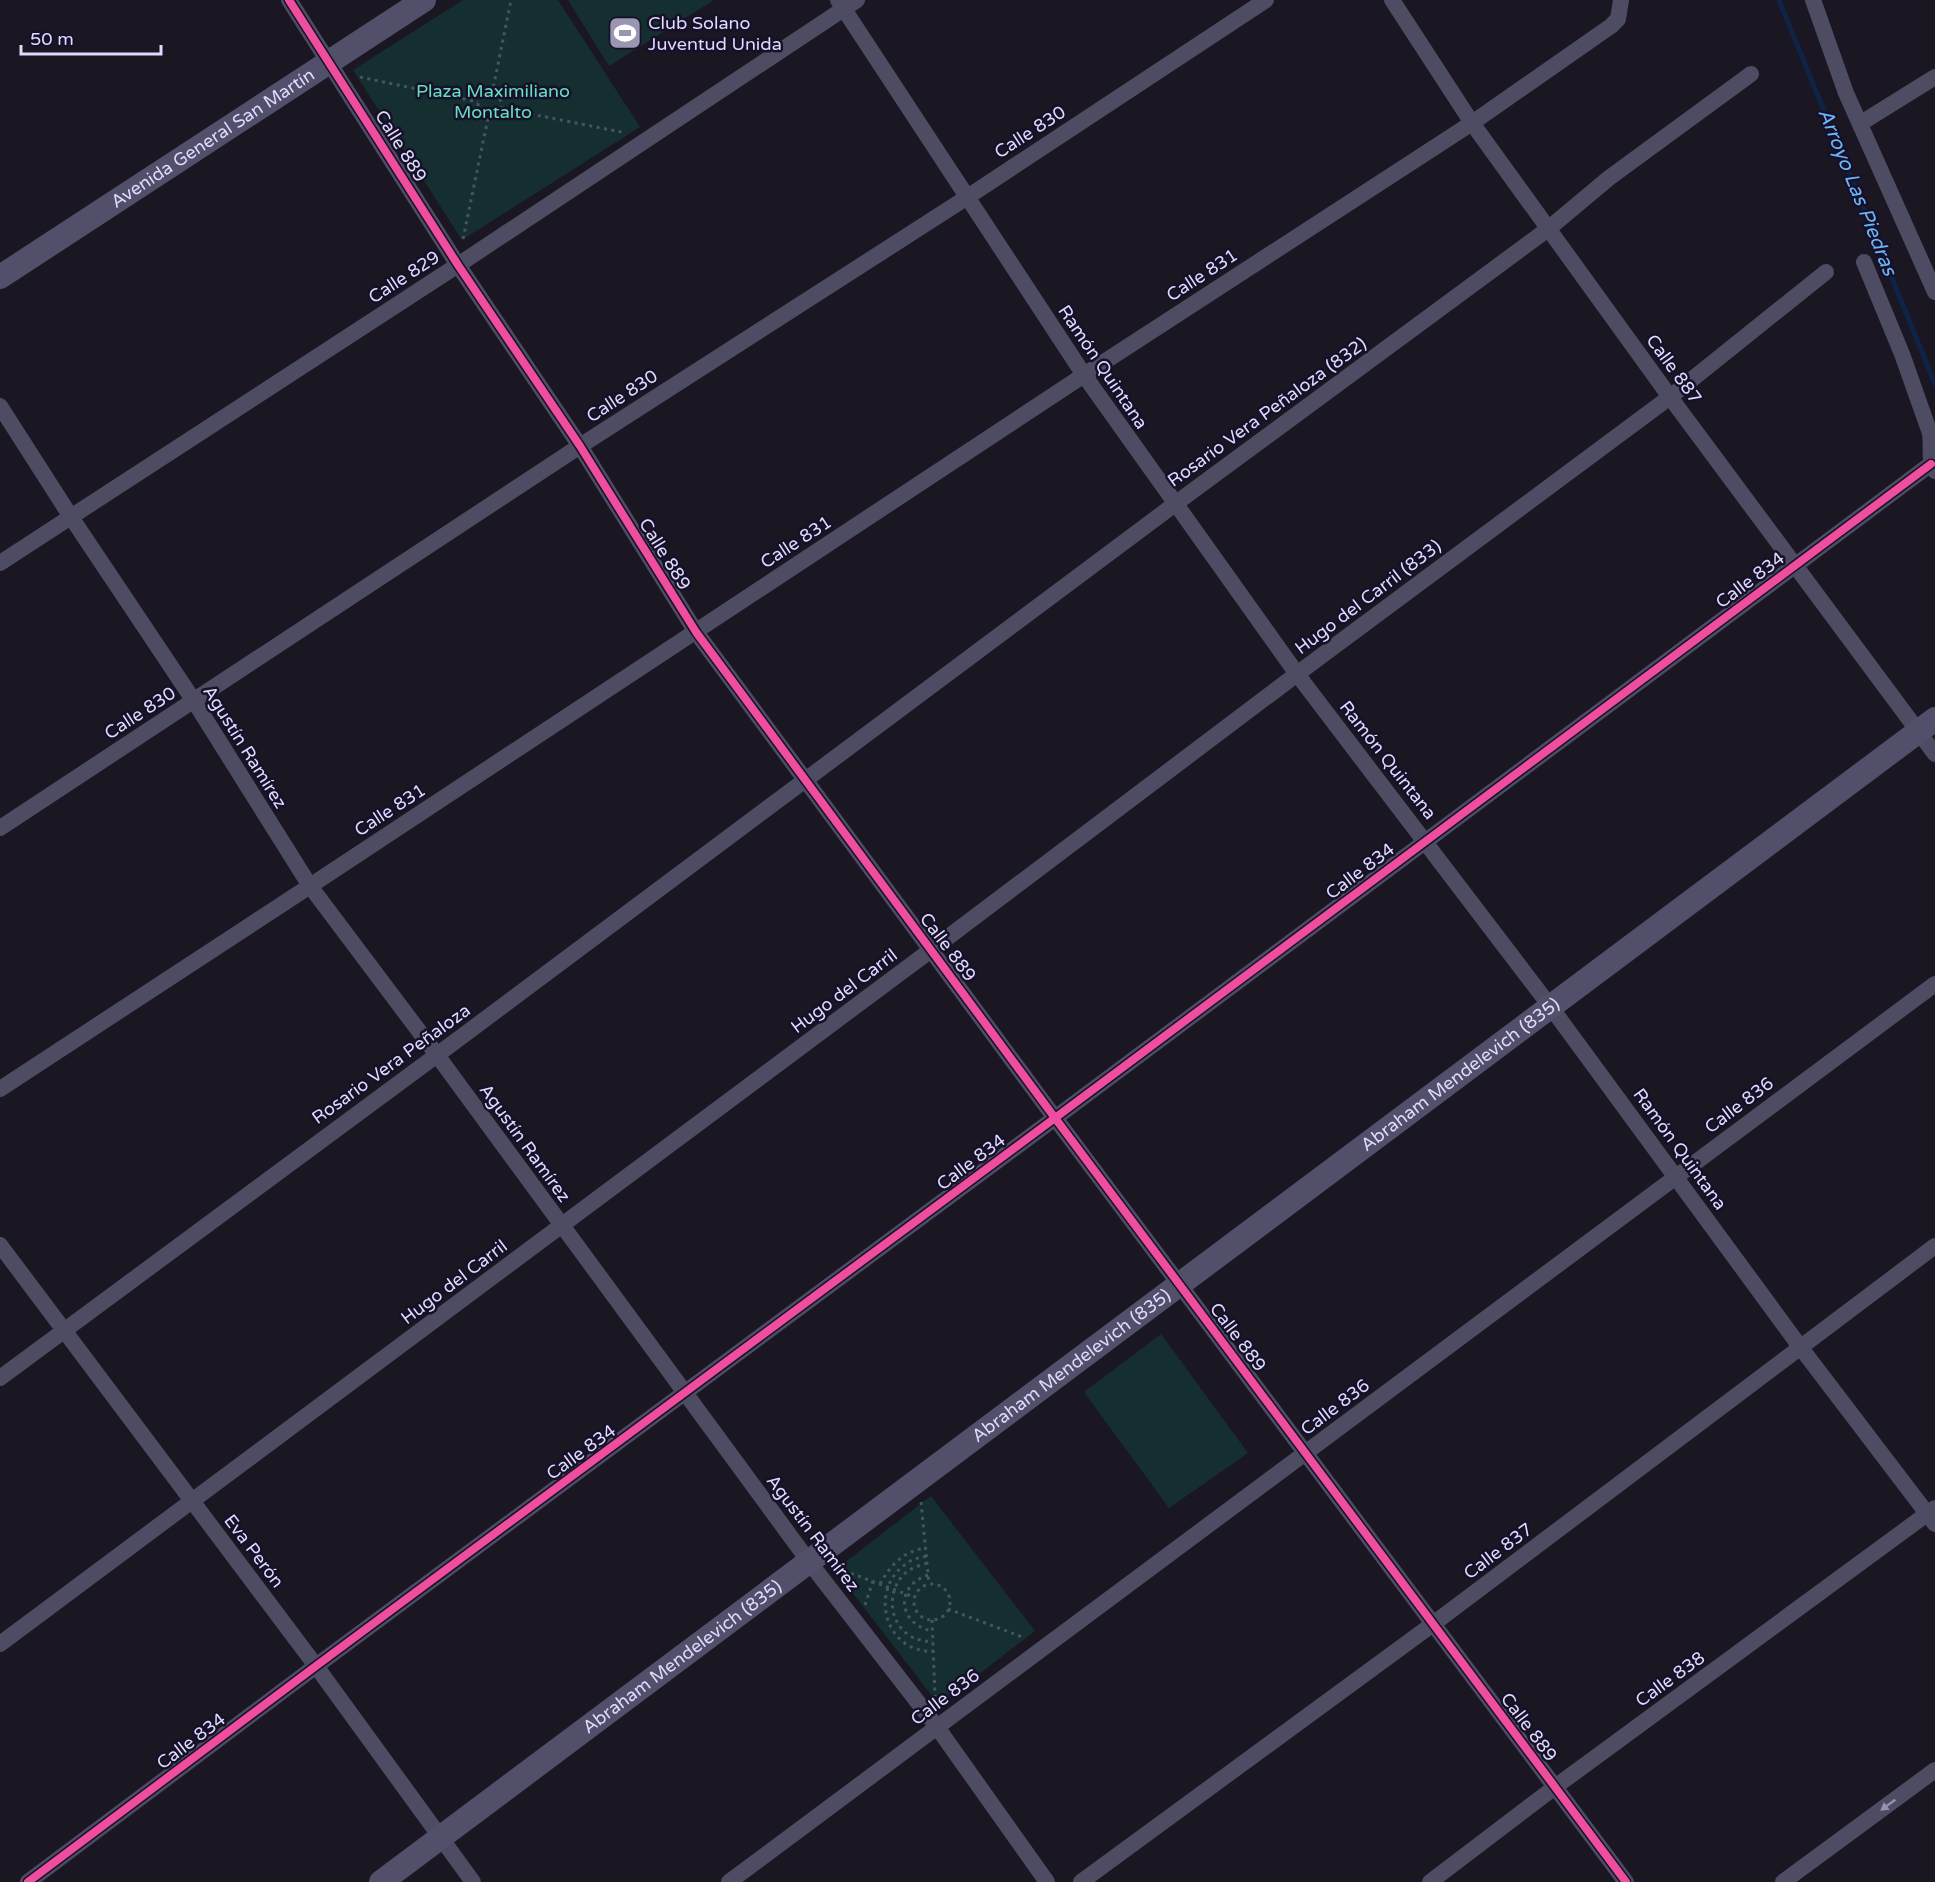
<svg xmlns="http://www.w3.org/2000/svg" width="1935" height="1882" viewBox="0 0 1935 1882" font-family="'Varela Round',sans-serif">
  <style>
    .green { fill: #152f30 }
    .lines { fill: none; stroke-linecap: round; stroke-linejoin: round }
    .stream { stroke: #0f2347; stroke-width: 5 }
    .path { stroke: #485362; stroke-width: 3; stroke-dasharray: 3 4.5; stroke-linecap: butt }
    .street { stroke: #4d4c63; stroke-width: 16 }
    .secondary { stroke: #514f69; stroke-width: 24 }
    .cycleway-casing { stroke: #161129; stroke-width: 11 }
    .cycleway { stroke: #ef4d9e; stroke-width: 8 }
    .oneway { fill: #9693b0 }
    .labels { text-anchor: middle; dominant-baseline: central; stroke-width: 5; stroke-linejoin: round; paint-order: stroke }
    .poi-label { font-size: 18px; fill: #dfdafe; stroke: #161129; text-anchor: start }
    .park-label { font-size: 18px; fill: #66dec2; stroke: #161129 }
    .street-label { font-size: 18px; fill: #dfdafe; stroke: #161129 }
    .water-label { font-size: 20px; font-style: italic; fill: #6bb6fb; stroke: #161129 }
  </style>
  <rect width="100%" height="100%" fill="#1a1723"/>
  <g class="green">
    <path d="M463,0H558L640,127L462,240L353,70Z"/>
    <path d="M568,0H714L609,66Z"/>
    <path d="M1161,1334L1248,1453L1169,1508L1084,1392Z"/>
    <path d="M931,1496L1035,1631L939,1705L835,1570Z"/>
  </g>
  <g class="lines">
    <path class="stream" d="M1779,0L1935,384"/>
    <g class="path">
      <path d="M360,77L478,102"/>
      <path d="M492,94L511,0"/>
      <circle cx="490" cy="106" r="12"/>
      <path d="M501,108L626,133"/>
      <path d="M463,239L488,118"/>
      <path d="M921,1502L929,1584"/>
      <path d="M926,1556C920,1558 914,1558 909,1562C867,1587 884,1654 934,1651"/>
      <path d="M927,1563C923,1565 917,1566 913,1568C887,1581 885,1620 910,1636C917,1640 925,1641 933,1642"/>
      <path d="M837,1568L914,1597"/>
      <path d="M928,1575C894,1586 898,1625 933,1631"/>
      <path d="M880,1584C890,1566 903,1551 926,1548"/>
      <circle cx="932" cy="1602" r="18"/>
      <path d="M865,1605L873,1581"/>
      <path d="M948,1609L1025,1638"/>
      <path d="M932,1620L935,1696"/>
    </g>
    <g class="street">
      <path d="M289,0L458,265L580,446L696,632L1055,1118L1626,1882"/>
      <path d="M838,0L1084,375L1297,674L1550,1006L1801,1348L1935,1524"/>
      <path d="M1392,0L1472,123L1670,397L1935,754"/>
      <path d="M1813,0L1846,93L1935,292"/>
      <path d="M1861,123L1935,77"/>
      <path d="M1864,262L1902,354L1930,433C1932,446 1928,460 1935,471"/>
      <path d="M0,406L71,517L194,701L310,886L437,1055L810,1563L937,1727L1047,1882"/>
      <path d="M0,563L458,265L857,0"/>
      <path d="M0,828L580,446L966,198L1266,0"/>
      <path d="M0,1089L310,886L1084,375L1472,123L1611,26L1618,19L1621,0"/>
      <path d="M0,1245L316,1666L473,1882"/>
      <path d="M0,1378L437,1055L1175,504L1548,229L1609,178L1751,74"/>
      <path d="M0,1644L931,950L1297,674L1670,397L1826,272"/>
      <path d="M28,1882L316,1666L1055,1118L1931,464"/>
      <path d="M729,1882L1935,984"/>
      <path d="M1081,1882L1433,1624L1935,1246"/>
      <path d="M1430,1882L1555,1787L1935,1508"/>
      <path d="M1783,1882L1935,1770"/>
    </g>
    <g class="secondary">
      <path id="s1" d="M0,277L424,0"/>
      <path id="s2" d="M381,1882L1935,719"/>
    </g>
    <g class="cycleway-casing">
      <g id="cycleway">
        <path d="M289,0L458,265L580,446L696,632L1055,1118L1626,1882"/>
        <path d="M28,1882L316,1666L1055,1118L1931,464"/>
      </g>
    </g>
    <use href="#cycleway" class="cycleway"/>
  </g>
  <defs><path id="oneway-solid" d="M-6-.8H1V-3.2L6.5 0L1 3.2V.8H-6Z" transform="scale(1.5)"/></defs>
  <use class="oneway" href="#oneway-solid" transform="translate(1888 1805) rotate(144)"/>
  <defs>
    <g id="stadium-square" transform="scale(1.725)"><rect x="-9" y="-9" width="18" height="18" rx="4" fill="#9a96b1" stroke="#161129"/><path d="M0-5a6.5 5 0 1 0 0 10a6.5 5 0 1 0 0-10ZM-3.5-1.8h7v3.6h-7Z" fill="#fff"/></g>
  </defs>
  <g fill-rule="evenodd">
    <use href="#stadium-square" x="625" y="33"/>
  </g>
  <g class="labels">
    <g class="poi-label">
      <text x="648" y="23">Club Solano<tspan x="648" dy="21">Juventud Unida</tspan></text>
    </g>
    <g class="park-label">
      <text x="493" y="91">Plaza Maximiliano<tspan x="493" dy="21">Montalto</tspan></text>
    </g>
    <g class="street-label">
      <text transform="translate(1030 132) rotate(-33)">Calle 830</text>
      <text stroke="none"><textPath href="#s1" startOffset="254">Avenida General San Martín</textPath></text>
      <text transform="translate(401 146) rotate(58)">Calle 889</text>
      <text transform="translate(1202 275) rotate(-33)">Calle 831</text>
      <text transform="translate(404 277) rotate(-33)">Calle 829</text>
      <text transform="translate(1103 367) rotate(56)">Ramón Quintana</text>
      <text transform="translate(1674 369) rotate(54)">Calle 887</text>
      <text transform="translate(622 396) rotate(-33)">Calle 830</text>
      <text transform="translate(1267 412) rotate(-36)">Rosario Vera Peñaloza (832)</text>
      <text transform="translate(796 542) rotate(-33)">Calle 831</text>
      <text transform="translate(665 554) rotate(58)">Calle 889</text>
      <text transform="translate(1750 580) rotate(-37)">Calle 834</text>
      <text transform="translate(1368 597) rotate(-37)">Hugo del Carril (833)</text>
      <text transform="translate(140 713) rotate(-33)">Calle 830</text>
      <text transform="translate(245 747) rotate(58)">Agustín Ramírez</text>
      <text transform="translate(1388 760) rotate(52)">Ramón Quintana</text>
      <text transform="translate(390 810) rotate(-33)">Calle 831</text>
      <text transform="translate(1360 871) rotate(-37)">Calle 834</text>
      <text transform="translate(948 947) rotate(53)">Calle 889</text>
      <text transform="translate(844 991) rotate(-37)">Hugo del Carril</text>
      <text transform="translate(391 1064) rotate(-36)">Rosario Vera Peñaloza</text>
      <text stroke="none"><textPath href="#s2" startOffset="1348">Abraham Mendelevich (835)</textPath></text>
      <text transform="translate(1739 1105) rotate(-37)">Calle 836</text>
      <text transform="translate(525 1143) rotate(54)">Agustín Ramírez</text>
      <text transform="translate(1680 1149) rotate(54)">Ramón Quintana</text>
      <text transform="translate(971 1162) rotate(-37)">Calle 834</text>
      <text transform="translate(454 1282) rotate(-37)">Hugo del Carril</text>
      <text transform="translate(1238 1337) rotate(53)">Calle 889</text>
      <text stroke="none"><textPath href="#s2" startOffset="862">Abraham Mendelevich (835)</textPath></text>
      <text transform="translate(1335 1407) rotate(-37)">Calle 836</text>
      <text transform="translate(581 1452) rotate(-36)">Calle 834</text>
      <text transform="translate(813 1533) rotate(53)">Agustín Ramírez</text>
      <text transform="translate(254 1551) rotate(53)">Eva Perón</text>
      <text transform="translate(1498 1551) rotate(-37)">Calle 837</text>
      <text stroke="none"><textPath href="#s2" startOffset="376">Abraham Mendelevich (835)</textPath></text>
      <text transform="translate(1670 1679) rotate(-36)">Calle 838</text>
      <text transform="translate(945 1697) rotate(-37)">Calle 836</text>
      <text transform="translate(1529 1727) rotate(53)">Calle 889</text>
      <text transform="translate(191 1741) rotate(-37)">Calle 834</text>
    </g>
    <g class="water-label">
      <text transform="translate(1857 192) rotate(68)">Arroyo Las Piedras</text>
    </g>
  </g>
  <path d="M21 45v9h140v-9" fill="none" stroke="#dfdafe" stroke-width="3"/>
  <text x="30" y="45" font-size="18" fill="#dfdafe" stroke="#161129" stroke-width="4.5" paint-order="stroke">50 m</text>
</svg>
